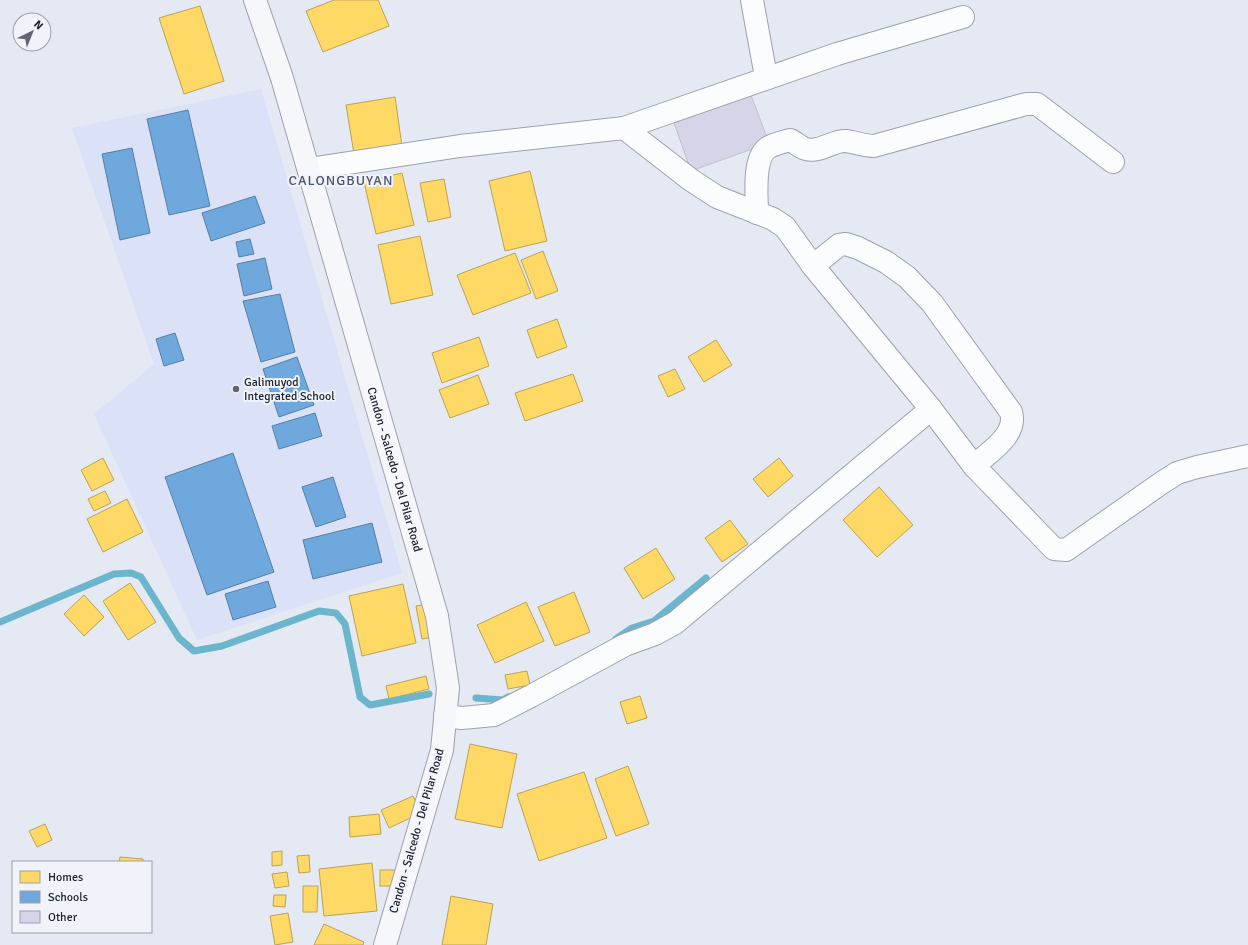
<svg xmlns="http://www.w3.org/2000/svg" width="1248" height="945" viewBox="0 0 1248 945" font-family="Signika,sans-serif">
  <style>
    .built { fill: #dbe2f8 }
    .homes { fill: #ffd966; stroke: #bba255 }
    .schools { fill: #6fa8dc; stroke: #567fa7 }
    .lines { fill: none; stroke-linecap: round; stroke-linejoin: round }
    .stream { stroke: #6bb5cd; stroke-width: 7 }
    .building { fill: #d6d4e9; stroke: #c1c1cc }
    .street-casing { stroke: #9da1ab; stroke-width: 24 }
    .secondary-casing { stroke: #9da1ab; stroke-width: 24 }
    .street { stroke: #fbfcfd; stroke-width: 22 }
    .secondary { stroke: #f5f7fa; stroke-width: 22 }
    .poi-dot { fill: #626672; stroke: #f1f3fa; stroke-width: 1.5 }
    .labels { text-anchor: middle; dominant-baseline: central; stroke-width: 4; stroke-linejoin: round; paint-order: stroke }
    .poi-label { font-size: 12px; fill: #1c202c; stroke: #f1f3fa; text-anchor: start }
    .street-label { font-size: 12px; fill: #1c202c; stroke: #f1f3fa }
    .quarter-label { font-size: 14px; letter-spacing: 1px; fill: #4d5672; stroke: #f1f3fa }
  </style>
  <rect width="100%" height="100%" fill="#e5e9f3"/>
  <path class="built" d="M261,89L402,573L197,640L94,414L154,364L72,128Z"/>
  <g class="homes">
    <path d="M334,0H378L389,26L323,52L306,11Z"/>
    <path d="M200,6L224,81L184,94L159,18Z"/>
    <path d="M395,97L403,153L355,160L346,105Z"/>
    <path d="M530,171L547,241L505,251L489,181Z"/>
    <path d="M402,173L414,225L376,234L364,182Z"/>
    <path d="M444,179L451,217L428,222L420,183Z"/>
    <path d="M420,236L433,295L391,304L378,245Z"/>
    <path d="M543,251L558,291L536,299L521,260Z"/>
    <path d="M515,253L531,293L473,315L457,275Z"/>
    <path d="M557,319L567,347L537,358L527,330Z"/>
    <path d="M479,337L489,366L442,383L432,353Z"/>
    <path d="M716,340L732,365L704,382L688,357Z"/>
    <path d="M675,369L685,389L668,397L658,376Z"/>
    <path d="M573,374L583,401L525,421L515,393Z"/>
    <path d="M478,375L489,404L450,418L439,390Z"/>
    <path d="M103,458L114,480L92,491L81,470Z"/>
    <path d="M779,458L793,476L768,497L753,479Z"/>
    <path d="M879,487L913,525L877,557L843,520Z"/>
    <path d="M105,491L111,503L94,511L88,499Z"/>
    <path d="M127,499L143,532L103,552L87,519Z"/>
    <path d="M730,520L748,544L722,562L705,538Z"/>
    <path d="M656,548L675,579L643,599L624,568Z"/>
    <path d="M130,583L156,622L128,640L103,601Z"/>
    <path d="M403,584L416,643L362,656L349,596Z"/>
    <path d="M574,592L590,632L555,646L538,607Z"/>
    <path d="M84,595L104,617L84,636L64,614Z"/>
    <path d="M526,602L544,641L495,663L477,625Z"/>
    <path d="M432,603L438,636L422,639L416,606Z"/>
    <path d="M527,671L530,685L508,689L505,675Z"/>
    <path d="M426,676L429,689L389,699L386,686Z"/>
    <path d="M640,696L647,718L627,724L620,702Z"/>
    <path d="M470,744L517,754L502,828L455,819Z"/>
    <path d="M628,766L649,824L616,836L595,779Z"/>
    <path d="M584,772L607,838L539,861L517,794Z"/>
    <path d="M413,796L421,813L389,828L381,810Z"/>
    <path d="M379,814L381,834L350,837L349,817Z"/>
    <path d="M45,824L52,840L37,847L29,831Z"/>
    <path d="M282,851V865L272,866V852Z"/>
    <path d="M309,855L310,872L299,873L297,856Z"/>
    <path d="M120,857L143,859V862H119Z"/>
    <path d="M372,863L377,911L324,916L319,869Z"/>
    <rect x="380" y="870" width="21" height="16"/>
    <path d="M287,872L289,886L275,888L272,874Z"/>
    <path d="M303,886H318L317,912H303Z"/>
    <path d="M274,895H286L285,907L273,906Z"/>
    <path d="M451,896L493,904L486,945H442Z"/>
    <path d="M288,913L293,942L275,945L270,916Z"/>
    <path d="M324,924L364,942L363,945H314Z"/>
  </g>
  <g class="schools">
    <path d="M188,110L210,206L169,215L147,119Z"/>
    <path d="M132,148L150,233L120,240L102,154Z"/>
    <path d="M255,196L265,223L211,241L202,213Z"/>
    <path d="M250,239L254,254L239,257L236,242Z"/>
    <path d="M265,258L272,289L244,296L237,264Z"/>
    <path d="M280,294L295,352L261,362L243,301Z"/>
    <path d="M175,333L184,360L164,366L156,339Z"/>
    <path d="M297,357L314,405L279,417L263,369Z"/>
    <path d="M315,413L322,436L279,449L272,426Z"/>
    <path d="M233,453L274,572L207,595L165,477Z"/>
    <path d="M333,477L346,517L316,527L302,487Z"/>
    <path d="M372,523L382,562L313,579L303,540Z"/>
    <path d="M268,581L276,607L233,620L225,594Z"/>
  </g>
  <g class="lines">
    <g class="stream">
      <path d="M0,622L114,574L131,573L141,577L179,638L194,651L222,646L319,611L336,613L345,624L360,697L370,705L429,694"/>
      <path d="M616,639L632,628L654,621L706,578"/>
      <path d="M476,698L503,700L508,697"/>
    </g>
  </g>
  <path class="building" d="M751,95L769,143L691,171L674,123Z"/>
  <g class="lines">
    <g class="street-casing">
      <g id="street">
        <path d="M752,0L766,77"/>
        <path d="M624,128L691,180L717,197L773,219L785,227L813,266L931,409L974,466L1054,549L1066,550L1160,484L1177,473L1197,467L1248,456"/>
        <path d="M309,169L460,146L624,128L837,54L963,17"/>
        <path d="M757,213C757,195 752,157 769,147C775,144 783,142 790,140C795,142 801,148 806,149C820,153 833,140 846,141C855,142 864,146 874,146L1026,104H1037L1113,162"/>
        <path d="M813,266L839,245L846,244L858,248L886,262L907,277L932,303L1011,412C1018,435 989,452 974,466"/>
        <path d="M445,716L462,718L494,715L531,696L625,645L655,634L675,623L931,409"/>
      </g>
    </g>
    <g class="secondary-casing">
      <g id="secondary">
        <path id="s1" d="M255,0L282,78L437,616L448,688L442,750L385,945"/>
      </g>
    </g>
    <use href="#street" class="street"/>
    <use href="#secondary" class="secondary"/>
  </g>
  <circle class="poi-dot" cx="236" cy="389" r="4"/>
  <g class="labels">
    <g class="poi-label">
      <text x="244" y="382">Galimuyod<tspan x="244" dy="14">Integrated School</tspan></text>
    </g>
    <g class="street-label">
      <text stroke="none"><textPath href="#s1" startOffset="490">Candon - Salcedo - Del Pilar Road</textPath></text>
      <text transform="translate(417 831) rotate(-74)">Candon - Salcedo - Del Pilar Road</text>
    </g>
    <g class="quarter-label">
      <text x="341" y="180">CALONGBUYAN</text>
    </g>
  </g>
  <rect x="12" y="861" width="140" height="72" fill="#f1f3fa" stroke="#9c9fa8"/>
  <rect x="20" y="871" width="20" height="12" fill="#ffd966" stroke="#9c9fa8"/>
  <text x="48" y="881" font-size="12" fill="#1c202c">Homes</text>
  <rect x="20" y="891" width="20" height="12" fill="#6fa8dc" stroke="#9c9fa8"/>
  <text x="48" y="901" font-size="12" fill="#1c202c">Schools</text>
  <rect x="20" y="911" width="20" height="12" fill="#d6d4e9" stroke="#9c9fa8"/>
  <text x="48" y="921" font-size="12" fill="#1c202c">Other</text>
  <g transform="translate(32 32) rotate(43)"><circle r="19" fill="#f1f3fa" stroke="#9c9fa8"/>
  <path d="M0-3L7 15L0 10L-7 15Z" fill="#626672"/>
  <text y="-6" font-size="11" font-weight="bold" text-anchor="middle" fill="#1c202c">N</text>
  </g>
</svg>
